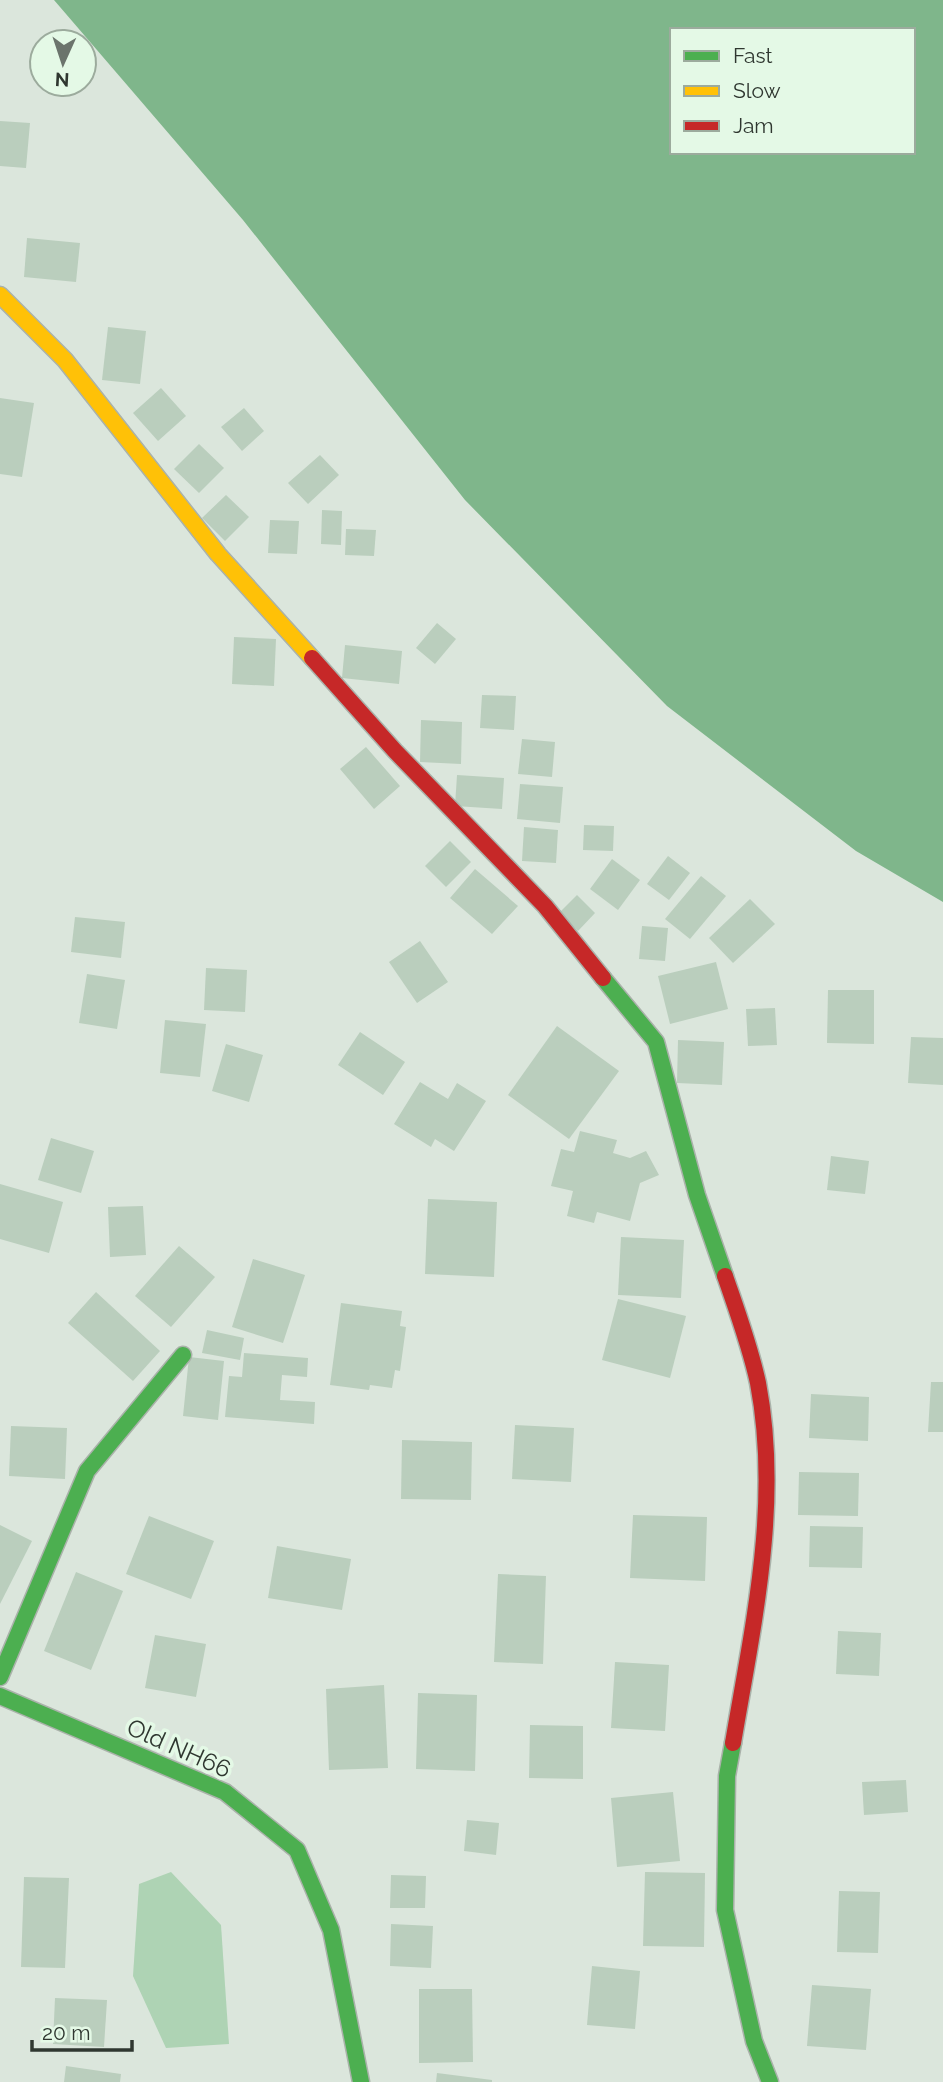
<svg xmlns="http://www.w3.org/2000/svg" width="943" height="2082" viewBox="0 0 943 2082" font-family="Raleway,sans-serif">
  <style>
    .green { fill: #aed3b4 }
    .water { fill: #7fb68b; fill-rule: evenodd }
    .building { fill: #bacebd }
    .lines { fill: none; stroke-linecap: round; stroke-linejoin: round }
    .fast-casing { stroke: #aab2aa; stroke-width: 19 }
    .slow-casing { stroke: #aab2aa; stroke-width: 19 }
    .jam-casing { stroke: #aab2aa; stroke-width: 19 }
    .fast { stroke: #4caf50; stroke-width: 16 }
    .slow { stroke: #ffc107; stroke-width: 16 }
    .jam { stroke: #c62828; stroke-width: 16 }
    .labels { text-anchor: middle; dominant-baseline: central; stroke-width: 7; stroke-linejoin: round; paint-order: stroke }
    .street-label { font-size: 24px; fill: #2f3730; stroke: #e4f9e6 }
  </style>
  <rect width="100%" height="100%" fill="#dbe6dc"/>
  <path class="green" d="M171,1872L221,1925L229,2044L166,2048L133,1976L139,1884Z"/>
  <path class="water" d="M54,0H943V902L856,851L667,706L465,500L243,220ZM672,30H913V152H672Z"/>
  <g class="building">
    <path d="M0,121L30,123L26,168L0,166Z"/>
    <path d="M27,238L80,243L76,282L24,277Z"/>
    <path d="M108,327L146,331L140,384L102,380Z"/>
    <path d="M161,388L186,416L158,441L133,413Z"/>
    <path d="M0,398L34,403L22,477L0,474Z"/>
    <path d="M244,408L264,431L242,451L221,427Z"/>
    <path d="M199,444L224,468L199,493L174,469Z"/>
    <path d="M320,455L339,475L308,504L288,483Z"/>
    <path d="M226,495L249,517L225,541L202,518Z"/>
    <path d="M322,510L342,511L341,545L321,544Z"/>
    <path d="M270,520L299,521L297,554L268,553Z"/>
    <path d="M346,529L376,530L374,556L345,555Z"/>
    <path d="M437,623L456,639L435,664L416,648Z"/>
    <path d="M234,637L276,639L274,686L232,684Z"/>
    <path d="M345,645L402,651L399,684L342,678Z"/>
    <path d="M482,695L516,696L514,730L480,728Z"/>
    <path d="M421,720L462,722L461,764L420,762Z"/>
    <path d="M522,739L555,742L552,777L518,774Z"/>
    <path d="M366,747L400,786L374,809L340,769Z"/>
    <path d="M457,775L504,778L502,809L455,806Z"/>
    <path d="M520,784L563,787L560,823L517,819Z"/>
    <path d="M584,825L614,826L613,851L583,850Z"/>
    <path d="M524,827L558,830L556,863L522,861Z"/>
    <path d="M450,841L471,862L446,887L425,866Z"/>
    <path d="M668,856L690,873L669,900L647,884Z"/>
    <path d="M612,859L640,880L618,910L590,889Z"/>
    <path d="M475,869L518,906L492,934L450,898Z"/>
    <path d="M701,876L726,896L690,939L665,919Z"/>
    <path d="M577,895L595,913L578,931L559,913Z"/>
    <path d="M750,899L775,924L733,963L709,938Z"/>
    <path d="M75,917L125,922L121,958L71,952Z"/>
    <path d="M642,926L668,928L665,961L639,959Z"/>
    <path d="M420,941L448,982L417,1003L389,962Z"/>
    <path d="M716,962L728,1009L670,1024L658,976Z"/>
    <path d="M206,968L247,970L245,1012L204,1010Z"/>
    <path d="M87,974L125,980L117,1029L79,1023Z"/>
    <path d="M828,990H874V1044L827,1043Z"/>
    <path d="M775,1008L777,1045L748,1046L746,1009Z"/>
    <path d="M165,1020L206,1024L200,1077L160,1073Z"/>
    <path d="M557,1026L619,1071L569,1139L508,1095Z"/>
    <path d="M360,1032L405,1062L383,1095L338,1065Z"/>
    <path d="M911,1037L943,1038V1085L908,1083Z"/>
    <path d="M678,1040L724,1042L722,1085L677,1083Z"/>
    <path d="M226,1044L263,1055L249,1102L212,1091Z"/>
    <path d="M420,1082L448,1099L457,1083L486,1101L454,1151L435,1139L431,1147L394,1124Z"/>
    <path d="M580,1131L617,1140L613,1153L630,1158L646,1151L659,1175L640,1183L630,1221L597,1212L594,1223L567,1216L573,1191L551,1186L561,1149L574,1152Z"/>
    <path d="M51,1138L94,1151L81,1193L38,1180Z"/>
    <path d="M831,1156L869,1161L865,1194L827,1190Z"/>
    <path d="M0,1184L63,1202L49,1253L0,1239Z"/>
    <path d="M428,1199L497,1202L494,1277L425,1274Z"/>
    <path d="M143,1206L146,1255L110,1257L108,1207Z"/>
    <path d="M621,1237L684,1240L681,1298L618,1295Z"/>
    <path d="M179,1246L215,1277L171,1327L135,1296Z"/>
    <path d="M253,1259L305,1275L283,1343L232,1327Z"/>
    <path d="M96,1292L160,1351L133,1381L68,1323Z"/>
    <path d="M618,1299L686,1316L670,1378L602,1360Z"/>
    <path d="M341,1303L402,1311L400,1326L406,1327L400,1371L395,1370L392,1388L370,1385L369,1390L330,1385Z"/>
    <path d="M207,1330L244,1338L240,1360L202,1353Z"/>
    <path d="M244,1353L308,1358L307,1377L282,1375L280,1400L315,1402L314,1424L225,1417L229,1376L242,1377Z"/>
    <path d="M189,1357L224,1361L218,1420L183,1416Z"/>
    <path d="M931,1382H943V1432H928Z"/>
    <path d="M811,1394L869,1397L868,1441L809,1438Z"/>
    <path d="M515,1425L574,1428L571,1482L512,1479Z"/>
    <path d="M11,1426L67,1428L65,1479L9,1476Z"/>
    <path d="M402,1440L472,1442L471,1500L401,1499Z"/>
    <path d="M799,1472L859,1473L858,1516L798,1515Z"/>
    <path d="M633,1515L707,1517L705,1581L630,1578Z"/>
    <path d="M149,1516L214,1541L191,1599L126,1574Z"/>
    <path d="M0,1525L32,1541L0,1604Z"/>
    <path d="M810,1526L863,1527L862,1568L809,1567Z"/>
    <path d="M277,1546L351,1559L342,1610L268,1598Z"/>
    <path d="M76,1572L123,1591L91,1670L44,1651Z"/>
    <path d="M498,1574L546,1576L543,1664L494,1662Z"/>
    <path d="M838,1631L881,1633L879,1676L836,1674Z"/>
    <path d="M155,1635L206,1644L196,1697L145,1688Z"/>
    <path d="M615,1662L669,1665L665,1731L611,1728Z"/>
    <path d="M384,1685L388,1768L329,1770L326,1689Z"/>
    <path d="M418,1693L477,1695L475,1771L416,1769Z"/>
    <path d="M530,1725L583,1726V1779L529,1778Z"/>
    <path d="M906,1780L908,1812L864,1815L862,1782Z"/>
    <path d="M673,1792L680,1861L617,1867L611,1798Z"/>
    <path d="M467,1820L499,1823L496,1855L464,1851Z"/>
    <path d="M645,1872L705,1873L704,1947L643,1946Z"/>
    <path d="M391,1875L426,1876L425,1908H390Z"/>
    <path d="M24,1877L69,1878L65,1968L21,1967Z"/>
    <path d="M839,1891L880,1892L878,1953L837,1952Z"/>
    <path d="M391,1924L433,1926L431,1968L390,1966Z"/>
    <path d="M592,1966L640,1971L635,2029L587,2025Z"/>
    <path d="M812,1985L871,1989L866,2050L807,2046Z"/>
    <path d="M419,1989H472L473,2062L419,2063Z"/>
    <path d="M55,1998L107,2000L104,2047L53,2044Z"/>
    <path d="M66,2066L121,2074L120,2082H64Z"/>
    <path d="M437,2073L492,2080V2082H436Z"/>
  </g>
  <g class="lines">
    <g class="fast-casing">
      <g id="fast">
        <path d="M603,978L656,1042L697,1195L725,1276"/>
        <path d="M0,1677L87,1471L183,1355"/>
        <path d="M0,1696L225,1792L297,1850L331,1930L361,2082"/>
        <path d="M733,1743L727,1776L725,1910L754,2041L770,2082"/>
      </g>
    </g>
    <g class="slow-casing">
      <path id="slow" d="M0,295L65,360L218,554L312,658"/>
    </g>
    <g class="jam-casing">
      <g id="jam">
        <path d="M312,658L395,751L545,906L603,978"/>
        <path d="M725,1276C737,1311 750,1346 758,1383C781,1503 753,1625 733,1743"/>
      </g>
    </g>
    <use href="#fast" class="fast"/>
    <use href="#slow" class="slow"/>
    <use href="#jam" class="jam"/>
  </g>
  <g class="labels">
    <g class="street-label">
      <text transform="translate(179 1748) rotate(24)">Old NH66</text>
    </g>
  </g>
  <rect x="670" y="28" width="245" height="126" fill="#e4f9e6" stroke="#9cab9d" stroke-width="2"/>
  <rect x="684" y="51" width="35" height="10" fill="#4caf50" stroke="#9cab9d" stroke-width="2"/>
  <text x="733" y="63" font-size="21" fill="#2f3730">Fast</text>
  <rect x="684" y="86" width="35" height="10" fill="#ffc107" stroke="#9cab9d" stroke-width="2"/>
  <text x="733" y="98" font-size="21" fill="#2f3730">Slow</text>
  <rect x="684" y="121" width="35" height="10" fill="#c62828" stroke="#9cab9d" stroke-width="2"/>
  <text x="733" y="133" font-size="21" fill="#2f3730">Jam</text>
  <g transform="translate(63 63) rotate(183)"><circle r="33" fill="#e4f9e6" stroke="#9cab9d" stroke-width="2"/>
  <path d="M0-5L12 26L0 18L-12 26Z" fill="#6b746c"/>
  <text y="-10" font-size="19" font-weight="bold" text-anchor="middle" fill="#2f3730">N</text>
  </g>
  <path d="M32 2040v10h100v-10" fill="none" stroke="#2f3730" stroke-width="3.5"/>
  <text x="42" y="2040" font-size="21" fill="#2f3730" stroke="#e4f9e6" stroke-width="5" paint-order="stroke">20 m</text>
</svg>
